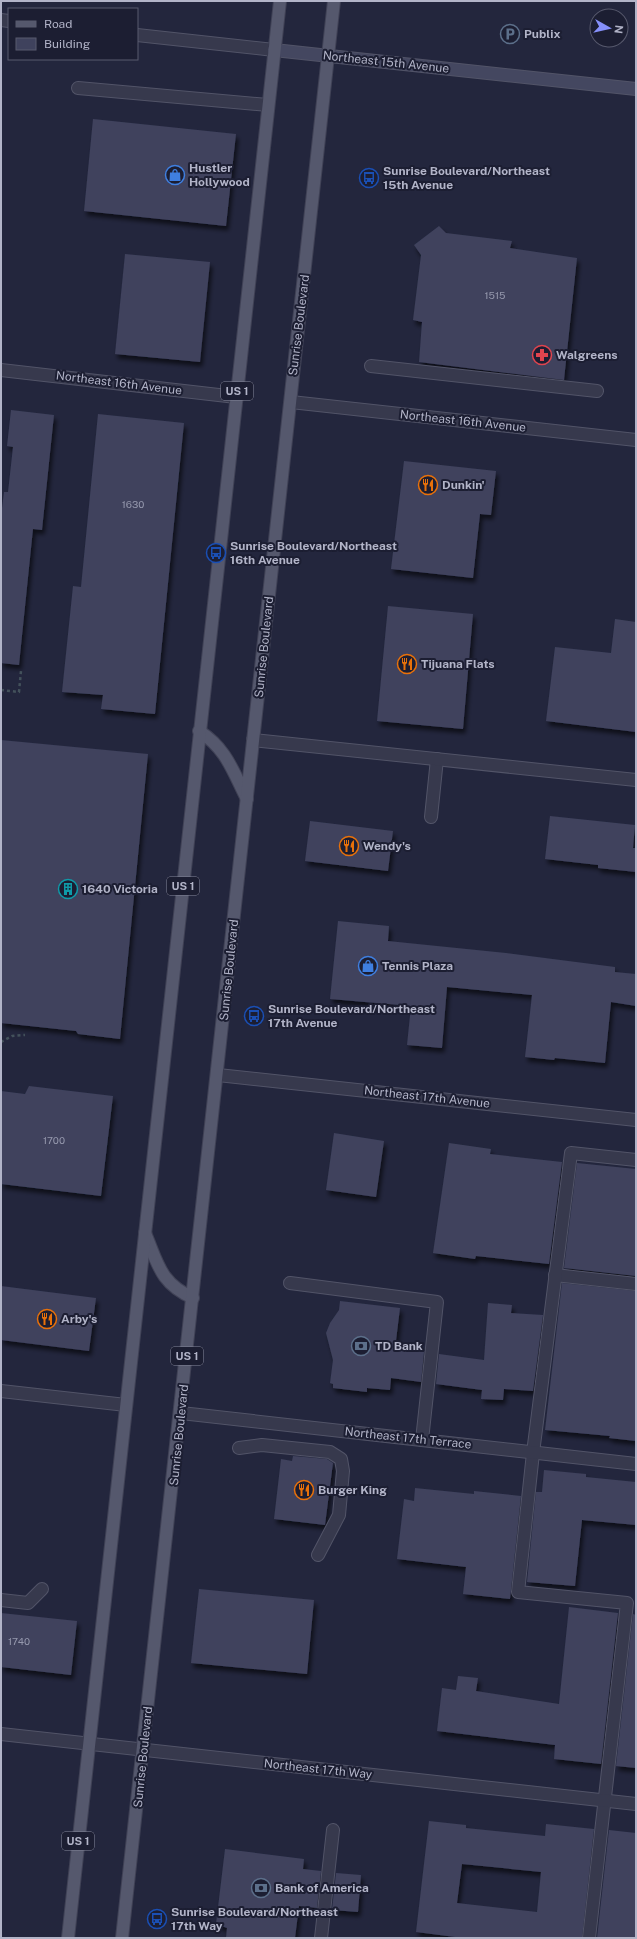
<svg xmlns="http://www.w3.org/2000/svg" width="637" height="1939" viewBox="0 0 637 1939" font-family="'Public Sans',sans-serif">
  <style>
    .building { fill: #3f425d; fill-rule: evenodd; filter: url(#shadow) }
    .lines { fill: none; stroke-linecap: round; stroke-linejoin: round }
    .lane-casing { stroke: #525468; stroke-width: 14 }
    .street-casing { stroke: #525468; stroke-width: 14 }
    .secondary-casing { stroke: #525468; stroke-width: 14 }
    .primary-casing { stroke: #404256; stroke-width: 14 }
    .path { stroke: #43515b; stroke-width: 2.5; stroke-dasharray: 3 3; stroke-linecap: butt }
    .lane { stroke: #37394d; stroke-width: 12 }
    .street { stroke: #37394d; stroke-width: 12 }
    .secondary { stroke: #444760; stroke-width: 12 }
    .primary { stroke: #55586d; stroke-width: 12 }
    .labels { text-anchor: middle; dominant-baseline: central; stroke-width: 4; stroke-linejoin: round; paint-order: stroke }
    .number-label { font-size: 10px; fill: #9598ad }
    .shield { fill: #1c1e32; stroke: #85879b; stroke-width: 1 }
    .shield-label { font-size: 11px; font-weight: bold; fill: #b2b4c8 }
    .poi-label { font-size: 12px; font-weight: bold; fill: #b2b4c8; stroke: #1c1e32; text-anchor: start }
    .street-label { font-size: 12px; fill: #b2b4c8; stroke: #1c1e32 }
  </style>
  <defs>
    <filter id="shadow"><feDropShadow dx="2.5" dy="4.5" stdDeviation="2" flood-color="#0009"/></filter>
  </defs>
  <rect width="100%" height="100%" fill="#23263d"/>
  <g class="building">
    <path d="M93,119L236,134L226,226L84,211Z"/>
    <path d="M439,226L446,233L512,241L510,248L577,258L564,380L419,362L422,322L413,320L421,255L414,245Z"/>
    <path d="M125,254L210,262L200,362L115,354Z"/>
    <path d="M11,410L54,415L42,530L33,529L19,665L1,663V516L4,492H8L13,447L7,446Z"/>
    <path d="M98,414L184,423L155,714L101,709L103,695L62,692L73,586L81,587Z"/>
    <path d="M404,461L496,471L491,515L480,514L473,578L391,569Z"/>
    <path d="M388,606L473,614L463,729L377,721Z"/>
    <path d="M615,619L636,622V732L546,721L555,647L611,653Z"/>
    <path d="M1,740L148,754L120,1039L78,1034L76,1031L1,1023Z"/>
    <path d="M550,816L635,825L633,848H636V872L598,868V865L545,859Z"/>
    <path d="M310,821L393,831L388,871L305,861Z"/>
    <path d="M338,921L389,926L388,941L506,953L615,967V972L636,974V1006L611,1002L605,1063L555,1058L554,1060L525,1057L532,995L447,987L442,1048L407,1045L411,1006L330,999Z"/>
    <path d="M29,1086L113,1096L101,1196L1,1184V1091L25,1094Z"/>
    <path d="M334,1133L384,1141L376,1197L326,1190Z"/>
    <path d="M449,1143L491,1149L490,1154L562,1162L549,1264L476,1256L475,1259L433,1253Z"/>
    <path d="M577,1163L636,1169V1276L564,1268Z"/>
    <path d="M562,1283L636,1291V1441L609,1438L610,1436L545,1430Z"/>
    <path d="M1,1286L96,1298L89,1351L1,1340Z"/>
    <path d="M340,1301L400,1308L395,1349L424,1352L421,1382L391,1378L390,1390L367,1388V1392L333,1388V1384L330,1383L333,1360L326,1333L330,1323L339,1310Z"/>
    <path d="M488,1303L512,1305L511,1313L543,1315L533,1391L504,1389L503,1400L481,1399L482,1390L436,1384L439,1354L484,1360Z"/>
    <path d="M293,1456L327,1459L333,1463L325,1525L274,1519L281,1459L292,1461Z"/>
    <path d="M544,1470L586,1474V1477L636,1482V1525L582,1520L575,1586L527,1582L536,1492H542Z"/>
    <path d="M415,1488L474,1494V1491L521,1496L510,1599L463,1594L466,1567L397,1559L404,1499L414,1501Z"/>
    <path d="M199,1589L314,1600L307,1674L191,1663Z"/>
    <path d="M569,1607L618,1613L601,1764L554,1759L555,1745L437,1731L442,1688L456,1690L458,1676L478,1678L476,1691L559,1704Z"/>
    <path d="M1,1613L77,1621L71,1675L1,1667Z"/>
    <path d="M633,1614L636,1615V1768L616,1766Z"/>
    <path d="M429,1821L466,1825V1828L545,1836L546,1824L594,1829L582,1938H463L416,1932ZM462,1864L541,1872L537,1912L457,1903Z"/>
    <path d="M609,1830L636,1833V1938H597Z"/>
    <path d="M225,1849L304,1859L303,1869L321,1871L317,1908L299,1906L295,1938H226L227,1928L216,1924Z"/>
    <path d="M336,1873L361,1875L358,1912L332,1910Z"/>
  </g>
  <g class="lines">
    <g class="lane-casing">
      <g id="lane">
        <path d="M78,88L268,105"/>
        <path d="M371,366L597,391"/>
        <path d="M431,817L437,759"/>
        <path d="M555,1275L636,1284"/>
        <path d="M290,1283L437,1302L422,1440"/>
        <path d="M239,1448L262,1445L330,1452L341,1459L343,1471L339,1515L318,1555"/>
        <path d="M1,1600L28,1603L42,1589"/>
        <path d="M321,1938L333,1830"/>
        <path d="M589,1938L627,1603L518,1592L533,1453L571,1153L636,1160"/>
      </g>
    </g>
    <g class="street-casing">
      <g id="street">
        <path d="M1,20L9,21"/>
        <path d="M137,35L274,50"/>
        <path d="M1,370L236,397"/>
        <path d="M291,402L636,440"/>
        <path d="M253,740L636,780"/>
        <path d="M218,1075L636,1120"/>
        <path d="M1,1391L126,1405"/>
        <path d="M181,1413L636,1464"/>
        <path d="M1,1734L636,1804"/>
      </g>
    </g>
    <g class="secondary-casing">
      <path id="secondary" d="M274,50L636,89"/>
    </g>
    <g class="primary-casing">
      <g id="primary">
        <path d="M199,731C227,749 233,772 247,799"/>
        <path d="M145,1233C158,1264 160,1283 193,1298"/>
        <path d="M68,1938L280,1"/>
        <path d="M122,1938L334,1"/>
      </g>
    </g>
    <g class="path">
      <path d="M1,690L19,692L21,671"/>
      <path d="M1,1042L12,1036L25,1035"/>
    </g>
    <use href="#lane" class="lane"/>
    <use href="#street" class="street"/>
    <use href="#secondary" class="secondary"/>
    <use href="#primary" class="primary"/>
  </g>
  <defs>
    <g id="parking-ring" transform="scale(1)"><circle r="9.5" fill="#1c1e32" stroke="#5c6f8a" stroke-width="1.5"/><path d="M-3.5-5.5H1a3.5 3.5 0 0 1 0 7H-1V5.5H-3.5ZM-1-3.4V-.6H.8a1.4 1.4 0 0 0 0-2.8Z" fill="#5c6f8a"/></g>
    <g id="shop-ring" transform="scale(1)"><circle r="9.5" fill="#1c1e32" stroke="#3f7fe0" stroke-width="1.5"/><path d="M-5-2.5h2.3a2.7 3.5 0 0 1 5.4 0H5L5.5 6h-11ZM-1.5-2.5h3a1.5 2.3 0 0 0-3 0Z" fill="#3f7fe0"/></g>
    <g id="bus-ring" transform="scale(1)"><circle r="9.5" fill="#1c1e32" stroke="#1a4fb4" stroke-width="1.5"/><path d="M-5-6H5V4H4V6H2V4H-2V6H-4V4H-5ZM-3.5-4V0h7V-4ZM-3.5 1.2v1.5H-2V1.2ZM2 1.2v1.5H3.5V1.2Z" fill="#1a4fb4"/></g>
    <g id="pharmacy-ring" transform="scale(1)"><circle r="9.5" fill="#1c1e32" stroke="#e0444e" stroke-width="1.5"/><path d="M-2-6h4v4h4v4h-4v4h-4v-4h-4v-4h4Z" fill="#e0444e"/></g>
    <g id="restaurant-ring" transform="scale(1)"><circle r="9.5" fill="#1c1e32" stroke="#e8710a" stroke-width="1.5"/><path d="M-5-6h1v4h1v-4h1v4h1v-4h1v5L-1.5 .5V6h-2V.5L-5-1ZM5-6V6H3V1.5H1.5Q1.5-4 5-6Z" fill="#e8710a"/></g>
    <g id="building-ring" transform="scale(1)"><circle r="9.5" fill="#1c1e32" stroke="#0f9aa8" stroke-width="1.5"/><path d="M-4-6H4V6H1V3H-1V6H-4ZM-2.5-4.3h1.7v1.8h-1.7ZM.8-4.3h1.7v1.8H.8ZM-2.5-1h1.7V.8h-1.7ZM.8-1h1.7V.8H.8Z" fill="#0f9aa8"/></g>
    <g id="bank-ring" transform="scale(1)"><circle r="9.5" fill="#1c1e32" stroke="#5c6f8a" stroke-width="1.5"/><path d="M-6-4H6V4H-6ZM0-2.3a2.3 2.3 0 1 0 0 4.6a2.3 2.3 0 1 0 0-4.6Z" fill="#5c6f8a"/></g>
  </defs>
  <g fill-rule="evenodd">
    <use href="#parking-ring" x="510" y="34"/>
    <use href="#shop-ring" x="175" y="175"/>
    <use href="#bus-ring" x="369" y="178"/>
    <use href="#pharmacy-ring" x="542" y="355"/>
    <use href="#restaurant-ring" x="428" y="485"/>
    <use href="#bus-ring" x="216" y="553"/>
    <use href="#restaurant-ring" x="407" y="664"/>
    <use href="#restaurant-ring" x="349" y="846"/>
    <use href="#building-ring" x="68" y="889"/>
    <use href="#shop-ring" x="368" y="966"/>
    <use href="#bus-ring" x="254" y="1016"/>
    <use href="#restaurant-ring" x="47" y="1319"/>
    <use href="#bank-ring" x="361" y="1346"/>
    <use href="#restaurant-ring" x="304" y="1490"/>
    <use href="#bank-ring" x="261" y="1888"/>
    <use href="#bus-ring" x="157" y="1919"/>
  </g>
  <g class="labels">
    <g class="number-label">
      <text x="495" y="295">1515</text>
      <text x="133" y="504">1630</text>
      <text x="54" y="1140">1700</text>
      <text x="19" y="1641">1740</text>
    </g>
    <g class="shield">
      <rect x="221" y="382" width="32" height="18" rx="3"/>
      <rect x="167" y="877" width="32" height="18" rx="3"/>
      <rect x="171" y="1347" width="32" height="18" rx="3"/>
      <rect x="62" y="1832" width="32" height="18" rx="3"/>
    </g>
    <g class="shield-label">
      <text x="237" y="391">US 1</text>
      <text x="183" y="886">US 1</text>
      <text x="187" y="1356">US 1</text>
      <text x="78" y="1841">US 1</text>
    </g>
    <g class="poi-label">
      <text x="524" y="34">Publix</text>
      <text x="189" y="168">Hustler<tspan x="189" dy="14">Hollywood</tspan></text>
      <text x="383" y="171">Sunrise Boulevard/Northeast<tspan x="383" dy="14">15th Avenue</tspan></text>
      <text x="556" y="355">Walgreens</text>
      <text x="442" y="485">Dunkin'</text>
      <text x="230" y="546">Sunrise Boulevard/Northeast<tspan x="230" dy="14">16th Avenue</tspan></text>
      <text x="421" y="664">Tijuana Flats</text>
      <text x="363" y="846">Wendy's</text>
      <text x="82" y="889">1640 Victoria</text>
      <text x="382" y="966">Tennis Plaza</text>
      <text x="268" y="1009">Sunrise Boulevard/Northeast<tspan x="268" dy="14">17th Avenue</tspan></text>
      <text x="61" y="1319">Arby's</text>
      <text x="375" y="1346">TD Bank</text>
      <text x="318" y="1490">Burger King</text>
      <text x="275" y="1888">Bank of America</text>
      <text x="171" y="1912">Sunrise Boulevard/Northeast<tspan x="171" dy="14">17th Way</tspan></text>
    </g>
    <g class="street-label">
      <text transform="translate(386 62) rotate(6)">Northeast 15th Avenue</text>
      <text transform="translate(299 325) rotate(-83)">Sunrise Boulevard</text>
      <text transform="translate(119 383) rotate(7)">Northeast 16th Avenue</text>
      <text transform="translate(463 421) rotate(6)">Northeast 16th Avenue</text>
      <text transform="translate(264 647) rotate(-84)">Sunrise Boulevard</text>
      <text transform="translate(229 970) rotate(-84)">Sunrise Boulevard</text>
      <text transform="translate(427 1097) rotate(6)">Northeast 17th Avenue</text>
      <text transform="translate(179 1435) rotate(-84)">Sunrise Boulevard</text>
      <text transform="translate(408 1438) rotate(6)">Northeast 17th Terrace</text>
      <text transform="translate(143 1757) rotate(-84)">Sunrise Boulevard</text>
      <text transform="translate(318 1769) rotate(6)">Northeast 17th Way</text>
    </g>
  </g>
  <rect width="637" height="1939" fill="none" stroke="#b2b4c8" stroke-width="4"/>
  <rect x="8" y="8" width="130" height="52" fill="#1c1e32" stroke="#585a6e"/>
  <rect x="16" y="21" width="20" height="6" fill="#55586d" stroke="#585a6e"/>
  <text x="44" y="28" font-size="12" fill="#b2b4c8">Road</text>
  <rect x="16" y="38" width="20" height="12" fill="#3f425d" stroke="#585a6e"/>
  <text x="44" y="48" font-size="12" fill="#b2b4c8">Building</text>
  <g transform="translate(609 28) rotate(98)"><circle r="19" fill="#1c1e32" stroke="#585a6e"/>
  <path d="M0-3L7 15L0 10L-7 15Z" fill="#8690fa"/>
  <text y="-6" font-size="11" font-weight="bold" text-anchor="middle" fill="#b2b4c8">N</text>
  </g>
</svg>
